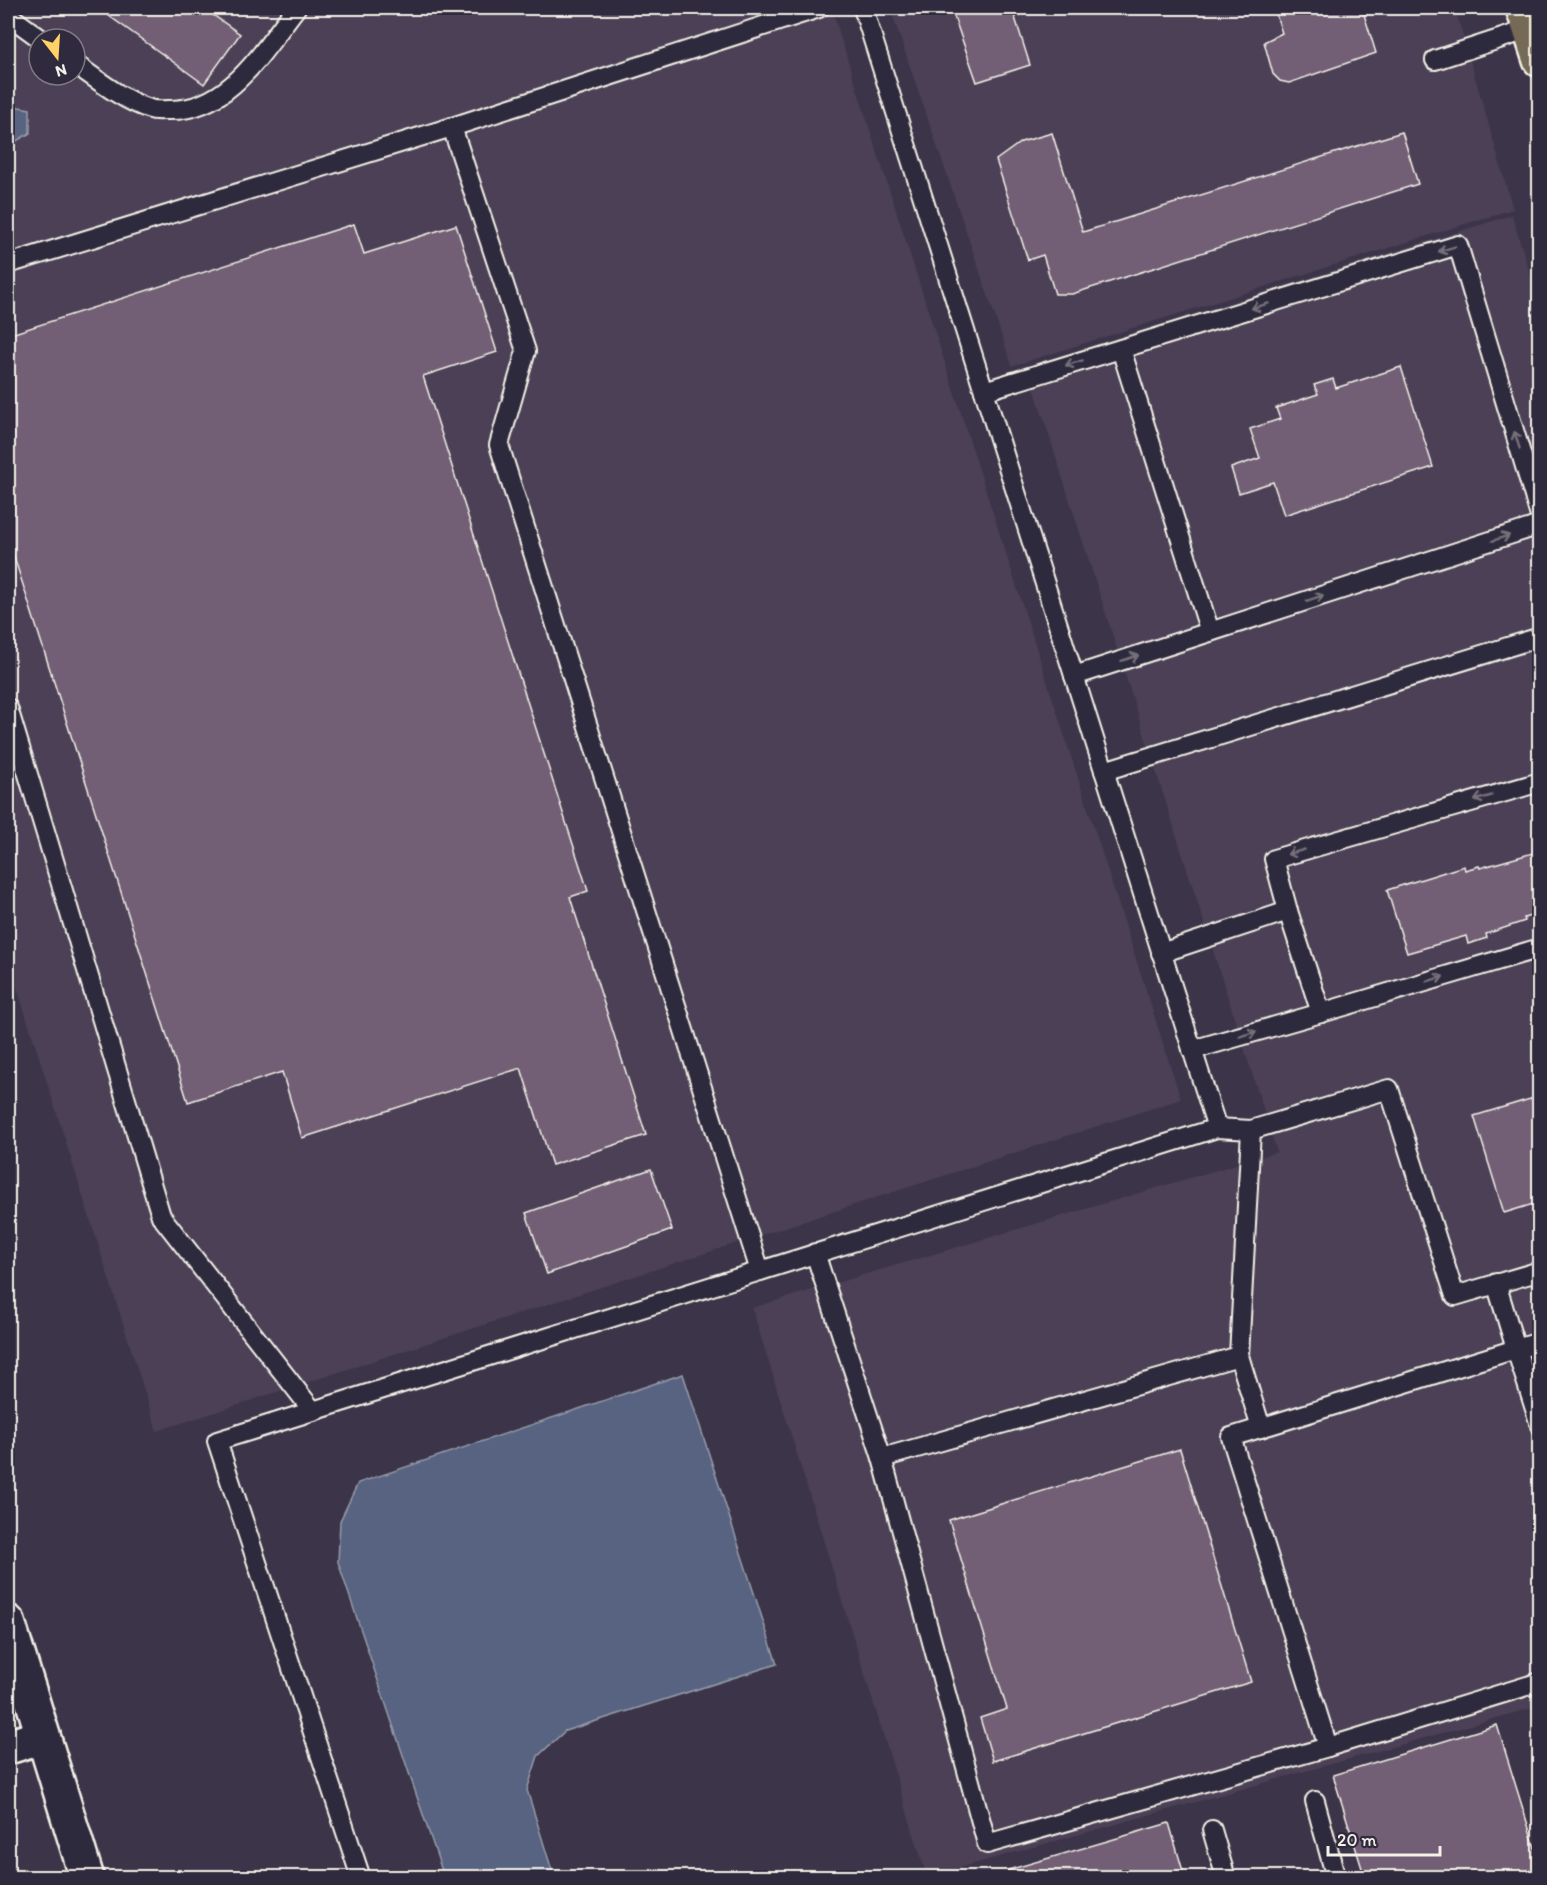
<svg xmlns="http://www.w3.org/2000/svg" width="1547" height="1885" viewBox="0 0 1547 1885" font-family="Itim,sans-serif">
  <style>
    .built { fill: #4c4156; fill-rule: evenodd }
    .water { fill: #586481; stroke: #969caa; stroke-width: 1.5 }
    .building { fill: #725e76; stroke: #f4f1e8; stroke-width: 1.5 }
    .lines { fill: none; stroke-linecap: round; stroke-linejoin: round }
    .service-casing { stroke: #f4f1e8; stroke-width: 22 }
    .minor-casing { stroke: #f4f1e8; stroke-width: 38 }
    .trunk-casing { stroke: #f4f1e8; stroke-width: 38 }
    .service { stroke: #2f2a3d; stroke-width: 18 }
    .minor { stroke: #2f2a3d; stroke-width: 33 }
    .trunk { stroke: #756a55; stroke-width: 33 }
    .oneway { stroke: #747079 }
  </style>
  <rect width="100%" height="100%" fill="#3c3448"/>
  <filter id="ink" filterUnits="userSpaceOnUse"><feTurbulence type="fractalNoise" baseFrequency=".0167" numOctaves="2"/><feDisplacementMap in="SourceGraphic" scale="12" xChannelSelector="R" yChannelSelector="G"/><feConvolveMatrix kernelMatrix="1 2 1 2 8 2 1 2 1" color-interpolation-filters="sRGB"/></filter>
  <g filter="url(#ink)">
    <g class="built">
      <path d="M8,8H832L841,39L1181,1099L157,1431L8,959ZM39,39H75V75H39Z"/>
      <path d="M890,8H1455L1513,209L1012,366Z"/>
      <path d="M1512,215L1540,306L1539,1706L927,1877L752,1308L1277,1152L1027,366Z"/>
    </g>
    <g class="water">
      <path d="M8,103L13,106L30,109V133L8,146Z"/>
      <path d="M683,1374L777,1664L565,1731L538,1756L527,1790L554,1877H444L338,1562L340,1521L358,1483Z"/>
    </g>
    <g class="building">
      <path d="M98,8H203L240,34L204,84Z"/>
      <path d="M951,8H1012L1030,65L977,82Z"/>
      <path d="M1274,8H1362L1376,53L1289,83L1280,81L1273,74L1264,42L1282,33Z"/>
      <path d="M1402,132L1418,184L1072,294H1055L1043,255L1028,260L996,160L1021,142L1052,133L1083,232Z"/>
      <path d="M354,224L364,254L456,225L497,352L423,376L588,891L570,897L646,1135L552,1165L521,1068L302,1138L282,1072L188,1102L8,538V335Z"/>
      <path d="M1401,367L1433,467L1284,515L1273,482L1239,493L1231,468L1260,458L1250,429L1280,419L1276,408L1318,394L1314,385L1333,379L1336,388Z"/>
      <path d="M1540,851V913L1524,918L1525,921L1486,934L1487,938L1468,944L1466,936L1407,953L1387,890L1464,866L1465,870L1479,866L1480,868Z"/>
      <path d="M1540,1096V1202L1504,1213L1474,1116Z"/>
      <path d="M651,1169L672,1230L547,1274L526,1213Z"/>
      <path d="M1180,1449L1251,1682L993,1761L980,1718L1007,1709L949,1520Z"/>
      <path d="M1497,1725L1540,1864V1878H1365L1333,1775Z"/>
      <path d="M1169,1823L1185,1878H1010L1008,1870Z"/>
    </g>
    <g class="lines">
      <g class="service-casing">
        <g id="service">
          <path d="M863,8L1217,1128"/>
          <path d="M8,15L41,39"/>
          <path d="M1435,60L1530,29"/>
          <path d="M75,64C98,80 122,100 150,109C155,111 162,110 168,110C229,112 263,50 296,8"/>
          <path d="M8,264L452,127"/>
          <path d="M1121,349L1210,632"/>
          <path d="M984,391L1458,245L1540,516"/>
          <path d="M1074,676L1540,525"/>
          <path d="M8,708L161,1216L313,1411"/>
          <path d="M1104,771L1540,637"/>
          <path d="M1288,911L1321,1013"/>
          <path d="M1161,953L1288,911L1274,859L1540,782"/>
          <path d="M1192,1050L1321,1013L1540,948"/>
          <path d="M815,1253L882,1458"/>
          <path d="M760,1271L499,445L526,351L452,127L819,8"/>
          <path d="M1496,1283L1516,1349L1231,1437L1328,1747L1540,1682"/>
          <path d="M1540,1342L1516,1349L1540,1425"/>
          <path d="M1239,1356L1251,1130L1389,1089L1455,1296L1540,1271"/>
          <path d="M1261,1428L1239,1356L882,1458L987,1844L1328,1747"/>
          <path d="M1315,1801L1336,1878"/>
          <path d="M1212,1830L1226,1878"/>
          <path d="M361,1878L217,1441L1217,1128L1251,1130"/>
        </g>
      </g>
      <g class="minor-casing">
        <g id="minor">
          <path d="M8,1622L87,1878"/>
          <path d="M8,1747L43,1736"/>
        </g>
      </g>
      <g class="trunk-casing">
        <path id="trunk" d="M1523,8L1540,60"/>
      </g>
      <use href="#service" class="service"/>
      <use href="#minor" class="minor"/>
      <use href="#trunk" class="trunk"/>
    </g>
    <defs><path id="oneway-shaft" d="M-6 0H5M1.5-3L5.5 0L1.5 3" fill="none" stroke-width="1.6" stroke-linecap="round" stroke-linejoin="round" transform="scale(1.5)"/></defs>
    <g class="oneway">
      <use href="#oneway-shaft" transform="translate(1447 249) rotate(163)"/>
      <use href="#oneway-shaft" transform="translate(1260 306) rotate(163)"/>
      <use href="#oneway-shaft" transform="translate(1074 363) rotate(163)"/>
      <use href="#oneway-shaft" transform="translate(1517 440) rotate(-107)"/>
      <use href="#oneway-shaft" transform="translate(1501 538) rotate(-18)"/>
      <use href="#oneway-shaft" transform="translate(1315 598) rotate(-18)"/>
      <use href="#oneway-shaft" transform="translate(1130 658) rotate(-18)"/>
      <use href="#oneway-shaft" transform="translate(1483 798) rotate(164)"/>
      <use href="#oneway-shaft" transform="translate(1296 852) rotate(164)"/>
      <use href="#oneway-shaft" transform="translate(1435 979) rotate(-17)"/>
      <use href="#oneway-shaft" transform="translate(1248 1034) rotate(-16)"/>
    </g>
  </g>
  <rect width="1547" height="1885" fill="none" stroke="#2f2a3d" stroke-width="30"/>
  <rect x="15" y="15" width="1517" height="1855" fill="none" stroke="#f4f1e8" stroke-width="2" filter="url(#ink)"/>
  <g transform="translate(57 57) rotate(163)"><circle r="28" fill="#2f2a3d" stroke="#7e7a81" stroke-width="1.5"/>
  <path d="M0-4.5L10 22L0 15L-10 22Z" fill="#ffd166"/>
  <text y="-9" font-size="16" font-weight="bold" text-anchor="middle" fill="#f4f1e8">N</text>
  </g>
  <path d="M1328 1846v9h112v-9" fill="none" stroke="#f4f1e8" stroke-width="3"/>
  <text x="1337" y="1846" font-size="18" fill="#f4f1e8" stroke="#2f2a3d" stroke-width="4.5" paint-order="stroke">20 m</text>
</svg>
